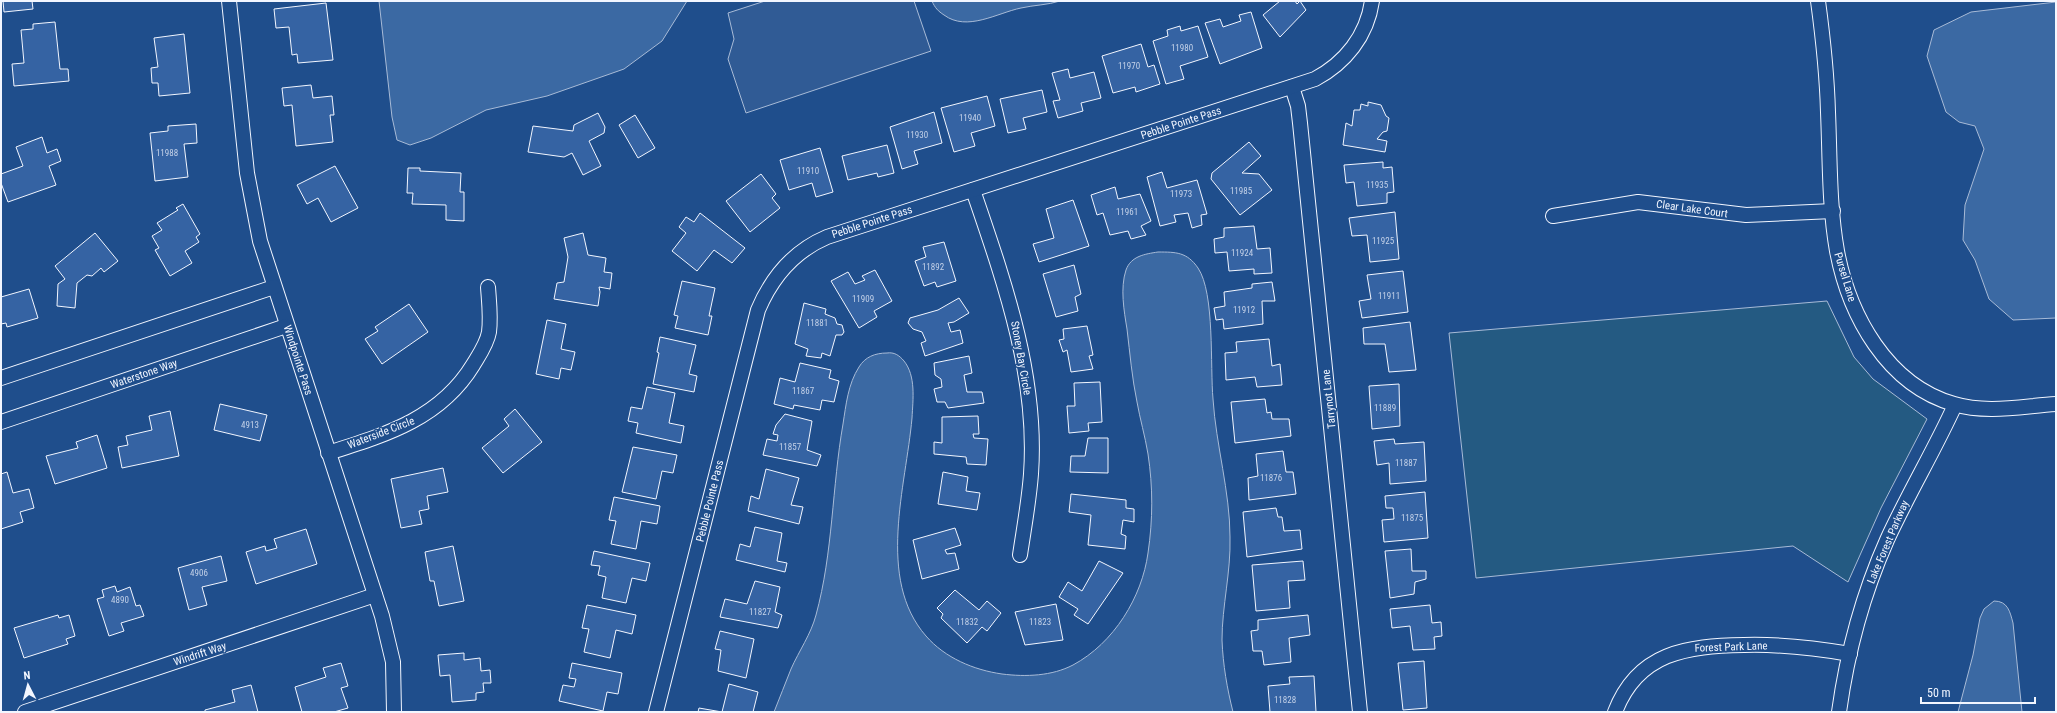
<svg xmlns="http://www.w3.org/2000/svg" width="2057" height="713" viewBox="0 0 2057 713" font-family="'Roboto Condensed',sans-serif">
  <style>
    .green { fill: #245a82; stroke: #a8bbd7 }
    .parking { fill: #305b95; stroke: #a8bbd7 }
    .water { fill: #3b69a3; stroke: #a8bbd7 }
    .building { fill: #3563a3; stroke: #f2f6ff }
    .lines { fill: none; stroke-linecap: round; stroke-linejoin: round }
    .street-casing { stroke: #f2f6ff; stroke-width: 16 }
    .street { stroke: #1f4e8c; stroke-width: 14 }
    .labels { text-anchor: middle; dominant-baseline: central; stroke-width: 3; stroke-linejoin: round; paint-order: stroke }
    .number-label { font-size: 9px; fill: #c3d1e8 }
    .street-label { font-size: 11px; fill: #f2f6ff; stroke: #1f4e8c }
  </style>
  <rect width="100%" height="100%" fill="#1f4e8c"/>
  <path class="green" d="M1827,301L1854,357L1873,379L1927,419L1881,508L1848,582L1793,546L1476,578L1449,333Z"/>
  <path class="parking" d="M765,1H914L931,51L746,113L728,59L734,39L728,13Z"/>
  <g class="water">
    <path d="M379,1H687L662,41L624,69L547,96L486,110L431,138L410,145L397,140L392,117Z"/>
    <path d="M932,1H1060C1048,5 1034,5 1021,8C997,13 967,32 944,15C938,11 935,8 932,1Z"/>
    <path d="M2056,2V318L2013,320L1989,299L1975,260L1963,240L1965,205L1984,149L1975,126L1959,122L1946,112L1927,56L1934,30L1971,12Z"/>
    <path d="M1158,252C1176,252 1187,252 1198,268C1215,293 1210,367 1213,399C1216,445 1230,492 1230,537C1231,572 1222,606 1222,640C1223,665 1227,688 1233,712H774C780,698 785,683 791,669C799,651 811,634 816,615C833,553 832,487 843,424C846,405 848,384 859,367C865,357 875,353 887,353C894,352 899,355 904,361C916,376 913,399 912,418C906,486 876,579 926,636C945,658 974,670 1002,674C1026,677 1052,676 1073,665C1114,643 1142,597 1148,553C1153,519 1153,487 1148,454C1145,436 1140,419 1137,402C1132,378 1130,354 1127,329C1124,311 1120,288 1126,270C1131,256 1145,254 1158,252Z"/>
    <path d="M1994,601C2008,601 2010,612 2013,623L2022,712H1958L1973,655L1980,618L1984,609Z"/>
  </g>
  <g class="building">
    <path d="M3,1H32L33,9L4,12Z"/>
    <path d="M1280,1H1295L1297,4L1300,1L1306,10L1280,37L1263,15Z"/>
    <path d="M326,3L333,60L298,63L297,54L292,55L289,27L276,28L274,9Z"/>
    <path d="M1251,12L1262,48L1220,64L1205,23L1220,19L1223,27L1241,21L1239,15Z"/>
    <path d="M55,22L60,69H68L69,81L14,86L12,64L24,63L21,30L33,29V24Z"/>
    <path d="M1180,26L1181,31L1198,26L1208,57L1180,66L1184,79L1166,84L1153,41L1168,36L1167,30Z"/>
    <path d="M184,34L190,93L159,96L158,83H152L151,68L158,67L154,38Z"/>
    <path d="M1141,44L1148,67L1154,65L1160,84L1136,92L1135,87L1113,93L1102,56Z"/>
    <path d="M1068,69L1070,78L1094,72L1101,98L1081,103L1083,111L1058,118L1053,101L1060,100L1052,73Z"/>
    <path d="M311,85L313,98L332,96L334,115H330L333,142L296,146L292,105L284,106L282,88Z"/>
    <path d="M1042,90L1047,112L1023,118L1026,129L1008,133L1000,99Z"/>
    <path d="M987,96L995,126L971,133L975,146L954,152L941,108Z"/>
    <path d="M1368,102L1381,105L1386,116L1389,118L1387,131L1383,132L1377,139L1387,141L1385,152L1343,145L1346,123L1352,126L1354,110H1360L1361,104L1368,106Z"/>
    <path d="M934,112L942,143L914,151L918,164L902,169L890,127Z"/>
    <path d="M598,113L605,127L604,133L589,141L601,166L583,175L572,153L564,157L528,152L533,126L573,131L574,125Z"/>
    <path d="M635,115L655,148L638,158L619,125Z"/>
    <path d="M196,124L197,143L184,144L188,177L155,181L150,133L168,131V126Z"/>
    <path d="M42,137L47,153L57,149L61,161L49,166L56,185L8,202L1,183V174L23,166L16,147Z"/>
    <path d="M1249,142L1261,156L1242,173L1259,174L1272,190L1240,215L1211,179L1212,173Z"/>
    <path d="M887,145L894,173L878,177L877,173L848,180L842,156Z"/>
    <path d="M820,148L833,192L816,197L812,183L789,190L780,160Z"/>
    <path d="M1383,162V168L1392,167L1394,192L1387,193V203L1357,206L1354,182L1346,183L1344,165Z"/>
    <path d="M335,166L358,208L331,222L318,198L307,204L297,185Z"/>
    <path d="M408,168H420V171L461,173L460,192H464V221L446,220V205L412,204L413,193H407Z"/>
    <path d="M1162,172L1167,188L1197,180L1207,214L1201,215L1202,225L1192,228L1188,213L1174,215L1176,222L1160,226L1147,177Z"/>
    <path d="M761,174L776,194L772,198L780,208L750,232L726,201Z"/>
    <path d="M1115,187L1118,199L1140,194L1151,221L1141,226L1146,235L1131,239L1128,231L1110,235L1103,213L1097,215L1091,195Z"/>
    <path d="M1073,200L1089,246L1039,262L1033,244L1054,238L1046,209Z"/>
    <path d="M183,204L200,234L196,237L199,242L185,251L192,263L170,276L155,250L159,248L152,236L162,230L157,223L178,210L176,208Z"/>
    <path d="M1395,212L1399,259L1370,262L1367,235L1352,236L1349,218Z"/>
    <path d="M700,213L745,248L732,263L714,250L697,271L672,251L686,233L679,227L686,217L694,222Z"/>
    <path d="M1254,226L1257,249L1270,248L1272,273L1254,274V269L1229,271L1227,252L1215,253L1214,239L1224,237V228Z"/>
    <path d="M95,233L118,261L104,272L101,268L92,276L87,275L77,283L75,308L57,306L58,284L65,279L55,266Z"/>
    <path d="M583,233L588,255L606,258L604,272L612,273L610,289L599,287L600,292L598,306L554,299L557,283L564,282L568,257L564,238Z"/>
    <path d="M944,242L956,281L937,287L935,282L924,286L915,261L926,257L923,247Z"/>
    <path d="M1074,265L1081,294L1075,297L1078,311L1056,317L1043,274Z"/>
    <path d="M875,270L892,301L874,311L877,317L859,328L831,281L848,272L855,284L865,280L862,276Z"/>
    <path d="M1403,271L1408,312L1362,318L1359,301L1371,299L1367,275Z"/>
    <path d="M682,281L715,288L709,316H712L708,335L675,328L678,316L674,315Z"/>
    <path d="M1272,282L1275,301H1262L1263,324L1224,329L1223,319L1216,320L1214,308L1225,306L1224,292L1252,288V284Z"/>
    <path d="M29,289L38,318L7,327L6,323L1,324V297Z"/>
    <path d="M959,298L969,313L954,322L948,323L951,332L960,330L963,343L925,356L921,343L926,341L922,332L913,329L908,323L910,318L938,310Z"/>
    <path d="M804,303L826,309L825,314L835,318L837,324L842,325L844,332L842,335H836L830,356L822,353L821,358L806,356L808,349L795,344Z"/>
    <path d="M409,304L428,332L382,364L365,339L378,331L375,327Z"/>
    <path d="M547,320L566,324L561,349L575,352L571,370L561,368L559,379L536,374Z"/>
    <path d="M1410,322L1416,370L1389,372L1385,344H1364L1363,328Z"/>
    <path d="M1087,326L1093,355L1089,356L1093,369L1071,372L1067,350L1063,352L1059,340L1064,339L1063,329Z"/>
    <path d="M660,337L696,345L689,374L697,376L694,392L653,384L659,353L657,352Z"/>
    <path d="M1269,339L1272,366L1280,364L1282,385L1257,387L1255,377L1226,380L1225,353L1237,352L1236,342Z"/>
    <path d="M969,356L972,373L964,375L967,392H982L984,403L948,408L945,402H937L934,389L942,387L941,379L935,375L934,363Z"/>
    <path d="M800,363L831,370L829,378L839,381L834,402L822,400L820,410L794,405L793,409L774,404L780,378L795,382Z"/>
    <path d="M1100,382L1102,422L1088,423L1089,431L1069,433L1067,406H1075L1074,383Z"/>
    <path d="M1399,384L1400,426L1372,429L1369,386Z"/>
    <path d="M647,387L675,393L669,423L684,426L681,443L636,433L638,423L628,421L631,407L642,409Z"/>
    <path d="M1265,399L1267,413L1271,412L1272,419H1289L1291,436L1235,443L1231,402Z"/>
    <path d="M220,404L267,415L260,441L214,430Z"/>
    <path d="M515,409L542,442L503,473L482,448L509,426L504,419Z"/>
    <path d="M170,411L179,456L122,468L118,447L128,445L126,436L152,430L149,416Z"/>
    <path d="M785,414L812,421L807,450L821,455L817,466L763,455L767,439L777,441L778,435L773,434L776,425Z"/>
    <path d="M978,416L979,434H973L974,438L988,439L986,465L967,464L966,457L934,454V442L942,443V417Z"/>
    <path d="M97,435L107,468L55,484L46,456L78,448L76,442Z"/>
    <path d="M1088,438H1108V473L1070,472L1071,456H1085Z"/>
    <path d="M1394,439L1395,444L1424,442L1426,481L1390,484L1389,463L1377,465L1374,441Z"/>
    <path d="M633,447L677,455L673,473L662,471L656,499L622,492Z"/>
    <path d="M1283,451L1286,472H1293L1296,494L1249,500L1248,478L1258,476L1256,454Z"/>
    <path d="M443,468L448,492L427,496L429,509L419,511L422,524L401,528L391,479Z"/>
    <path d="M766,469L799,478L791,505L803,507L799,524L748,511L751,496L759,499Z"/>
    <path d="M7,472L13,493L29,489L34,508L20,512L23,522L1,529V474Z"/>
    <path d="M943,472L968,477L966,491L980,493L977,510L938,504Z"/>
    <path d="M1425,492L1428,538L1384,542L1382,520L1394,519L1393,508H1386L1385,496Z"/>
    <path d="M1071,494L1126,500V508L1134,509V522L1123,520L1121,534L1126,536L1125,549L1088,545L1091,515L1069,512Z"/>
    <path d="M614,497L660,506L657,524L641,521L636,549L611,544L616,521L609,520Z"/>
    <path d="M1276,508L1278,517H1282L1284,531L1300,530L1302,549L1247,557L1243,512Z"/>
    <path d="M755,527L782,533L777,561L787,563L785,572L736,560L740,544L750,547Z"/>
    <path d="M955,528L961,545L945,550L947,554L955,553L959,569L922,579L913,540Z"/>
    <path d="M306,529L317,564L256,584L246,552L265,546L266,551L277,548L274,539Z"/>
    <path d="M453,546L464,601L439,606L434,581H430L425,552Z"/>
    <path d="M1411,549L1412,571H1426V579L1415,582L1414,594L1390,598L1385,551Z"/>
    <path d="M594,551L650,563L646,581L632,578L626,603L602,598L606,577L598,575L600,566L591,565Z"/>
    <path d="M221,556L227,581L202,587L207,605L189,610L178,568Z"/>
    <path d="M1099,561L1123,573L1088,624L1074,615L1078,609L1059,597L1068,582L1082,591Z"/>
    <path d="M1303,561L1305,580L1288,581L1290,608L1256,611L1252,565Z"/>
    <path d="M755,581L780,587L775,612L782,615L778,628L720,617L725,599L747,604Z"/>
    <path d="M115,586L117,592L130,587L136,606L140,605L144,616L121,623L124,631L109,636L97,599L104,597L102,590Z"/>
    <path d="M955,590L979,610L987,601L1001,613L987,631L982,627L967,643L941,618L943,614L937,608Z"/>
    <path d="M1056,604L1063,640L1025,645L1015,612Z"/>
    <path d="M587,605L636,615L632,634L616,630L610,658L584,652L589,629L582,628Z"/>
    <path d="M1430,605L1432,623L1441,622L1442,636L1434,637L1435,649L1413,650L1410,626L1392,628L1390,609Z"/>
    <path d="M58,615L59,618L69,615L75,636L66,639L68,644L24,658L14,628Z"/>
    <path d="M1308,615L1310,635L1289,638L1291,662L1264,665L1262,651H1253L1251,631L1258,630V620Z"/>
    <path d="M720,631L754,639L746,678L718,671L721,650L715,649Z"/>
    <path d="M464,653V660L480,658L481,671L490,670L491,683H483L484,692L476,693V700L452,702L450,675L440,676L438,655Z"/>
    <path d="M1424,661L1427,708L1403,710L1398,663Z"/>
    <path d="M341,663L348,686L341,688L348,708L334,712H302L295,687L326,677L323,668Z"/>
    <path d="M572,663L622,673L618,694L607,692L603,711L559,701L563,685L574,687L576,679L569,678Z"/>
    <path d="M1314,676L1316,712H1270L1268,686L1290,684L1289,677Z"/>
    <path d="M729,684L758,692L753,712H698L699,708L722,712Z"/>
    <path d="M251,685L258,712H205V710L235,702L232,690Z"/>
  </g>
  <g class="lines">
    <g class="street-casing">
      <g id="street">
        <path d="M229,1L247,173L260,241L382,616L393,662L394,712"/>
        <path d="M1818,1C1823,38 1827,75 1828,112C1830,158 1829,206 1837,251C1849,315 1887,385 1954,404C1987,414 2023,406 2056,404"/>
        <path d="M1292,87L1298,106L1300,123L1360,712"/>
        <path d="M973,190C1004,281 1038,376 1031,474C1029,501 1024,528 1020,555"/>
        <path d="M1553,216L1638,202L1746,215L1833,211"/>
        <path d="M1,378L274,287"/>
        <path d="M1,422L286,326"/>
        <path d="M328,453C385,435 440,419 473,365C479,355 487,344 489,332C491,317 489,302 488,287"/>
        <path d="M25,712L375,595"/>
        <path d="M656,712L758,310C772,277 794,251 827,237L1315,79C1345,63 1367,36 1372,1"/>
        <path d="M1615,712C1638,652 1687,646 1744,645C1779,644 1815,648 1850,654"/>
        <path d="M1839,712C1847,654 1863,594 1887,540C1908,494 1934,451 1955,405"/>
      </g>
    </g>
    <use href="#street" class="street"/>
  </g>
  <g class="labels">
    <g class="number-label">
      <text x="1182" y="48">11980</text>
      <text x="1129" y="66">11970</text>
      <text x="970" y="118">11940</text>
      <text x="917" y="135">11930</text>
      <text x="167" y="153">11988</text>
      <text x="808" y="171">11910</text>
      <text x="1377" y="185">11935</text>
      <text x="1241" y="191">11985</text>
      <text x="1181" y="194">11973</text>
      <text x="1127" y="212">11961</text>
      <text x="1383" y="241">11925</text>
      <text x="1242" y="253">11924</text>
      <text x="933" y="267">11892</text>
      <text x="1389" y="296">11911</text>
      <text x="863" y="299">11909</text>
      <text x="1244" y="310">11912</text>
      <text x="817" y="323">11881</text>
      <text x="803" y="391">11867</text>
      <text x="1385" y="408">11889</text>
      <text x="250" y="425">4913</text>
      <text x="790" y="447">11857</text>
      <text x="1406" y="463">11887</text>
      <text x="1271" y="478">11876</text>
      <text x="1412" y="518">11875</text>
      <text x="199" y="573">4906</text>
      <text x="120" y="600">4890</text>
      <text x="760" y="612">11827</text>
      <text x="967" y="622">11832</text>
      <text x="1040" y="622">11823</text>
      <text x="1285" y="700">11828</text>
    </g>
    <g class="street-label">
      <text transform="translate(1181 123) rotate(-18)">Pebble Pointe Pass</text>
      <text transform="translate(1692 209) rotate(8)">Clear Lake Court</text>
      <text transform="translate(872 222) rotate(-18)">Pebble Pointe Pass</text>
      <text transform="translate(1845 277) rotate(73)">Pursel Lane</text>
      <text transform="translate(1021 358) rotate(80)">Stoney Bay Circle</text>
      <text transform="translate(298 360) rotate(72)">Windpointe Pass</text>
      <text transform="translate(144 374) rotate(-19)">Waterstone Way</text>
      <text transform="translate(1329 399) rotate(-96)">Tarrynot Lane</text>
      <text transform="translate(381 433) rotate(-21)">Waterside Circle</text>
      <text transform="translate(710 501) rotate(-76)">Pebble Pointe Pass</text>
      <text transform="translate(1888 542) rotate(-67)">Lake Forest Parkway</text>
      <text transform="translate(1731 647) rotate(-2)">Forest Park Lane</text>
      <text transform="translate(200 654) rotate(-18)">Windrift Way</text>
    </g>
  </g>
  <rect width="2057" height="713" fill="none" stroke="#f2f6ff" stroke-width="4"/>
  <g transform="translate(28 685) rotate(354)" stroke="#1f4e8c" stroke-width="3" paint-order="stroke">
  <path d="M0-3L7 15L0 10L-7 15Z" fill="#f2f6ff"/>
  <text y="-6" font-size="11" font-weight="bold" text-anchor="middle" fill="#f2f6ff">N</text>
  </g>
  <path d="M1921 697v6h114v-6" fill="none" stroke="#f2f6ff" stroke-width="2"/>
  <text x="1927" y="697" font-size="12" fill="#f2f6ff" stroke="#1f4e8c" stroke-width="3" paint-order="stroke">50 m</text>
</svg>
